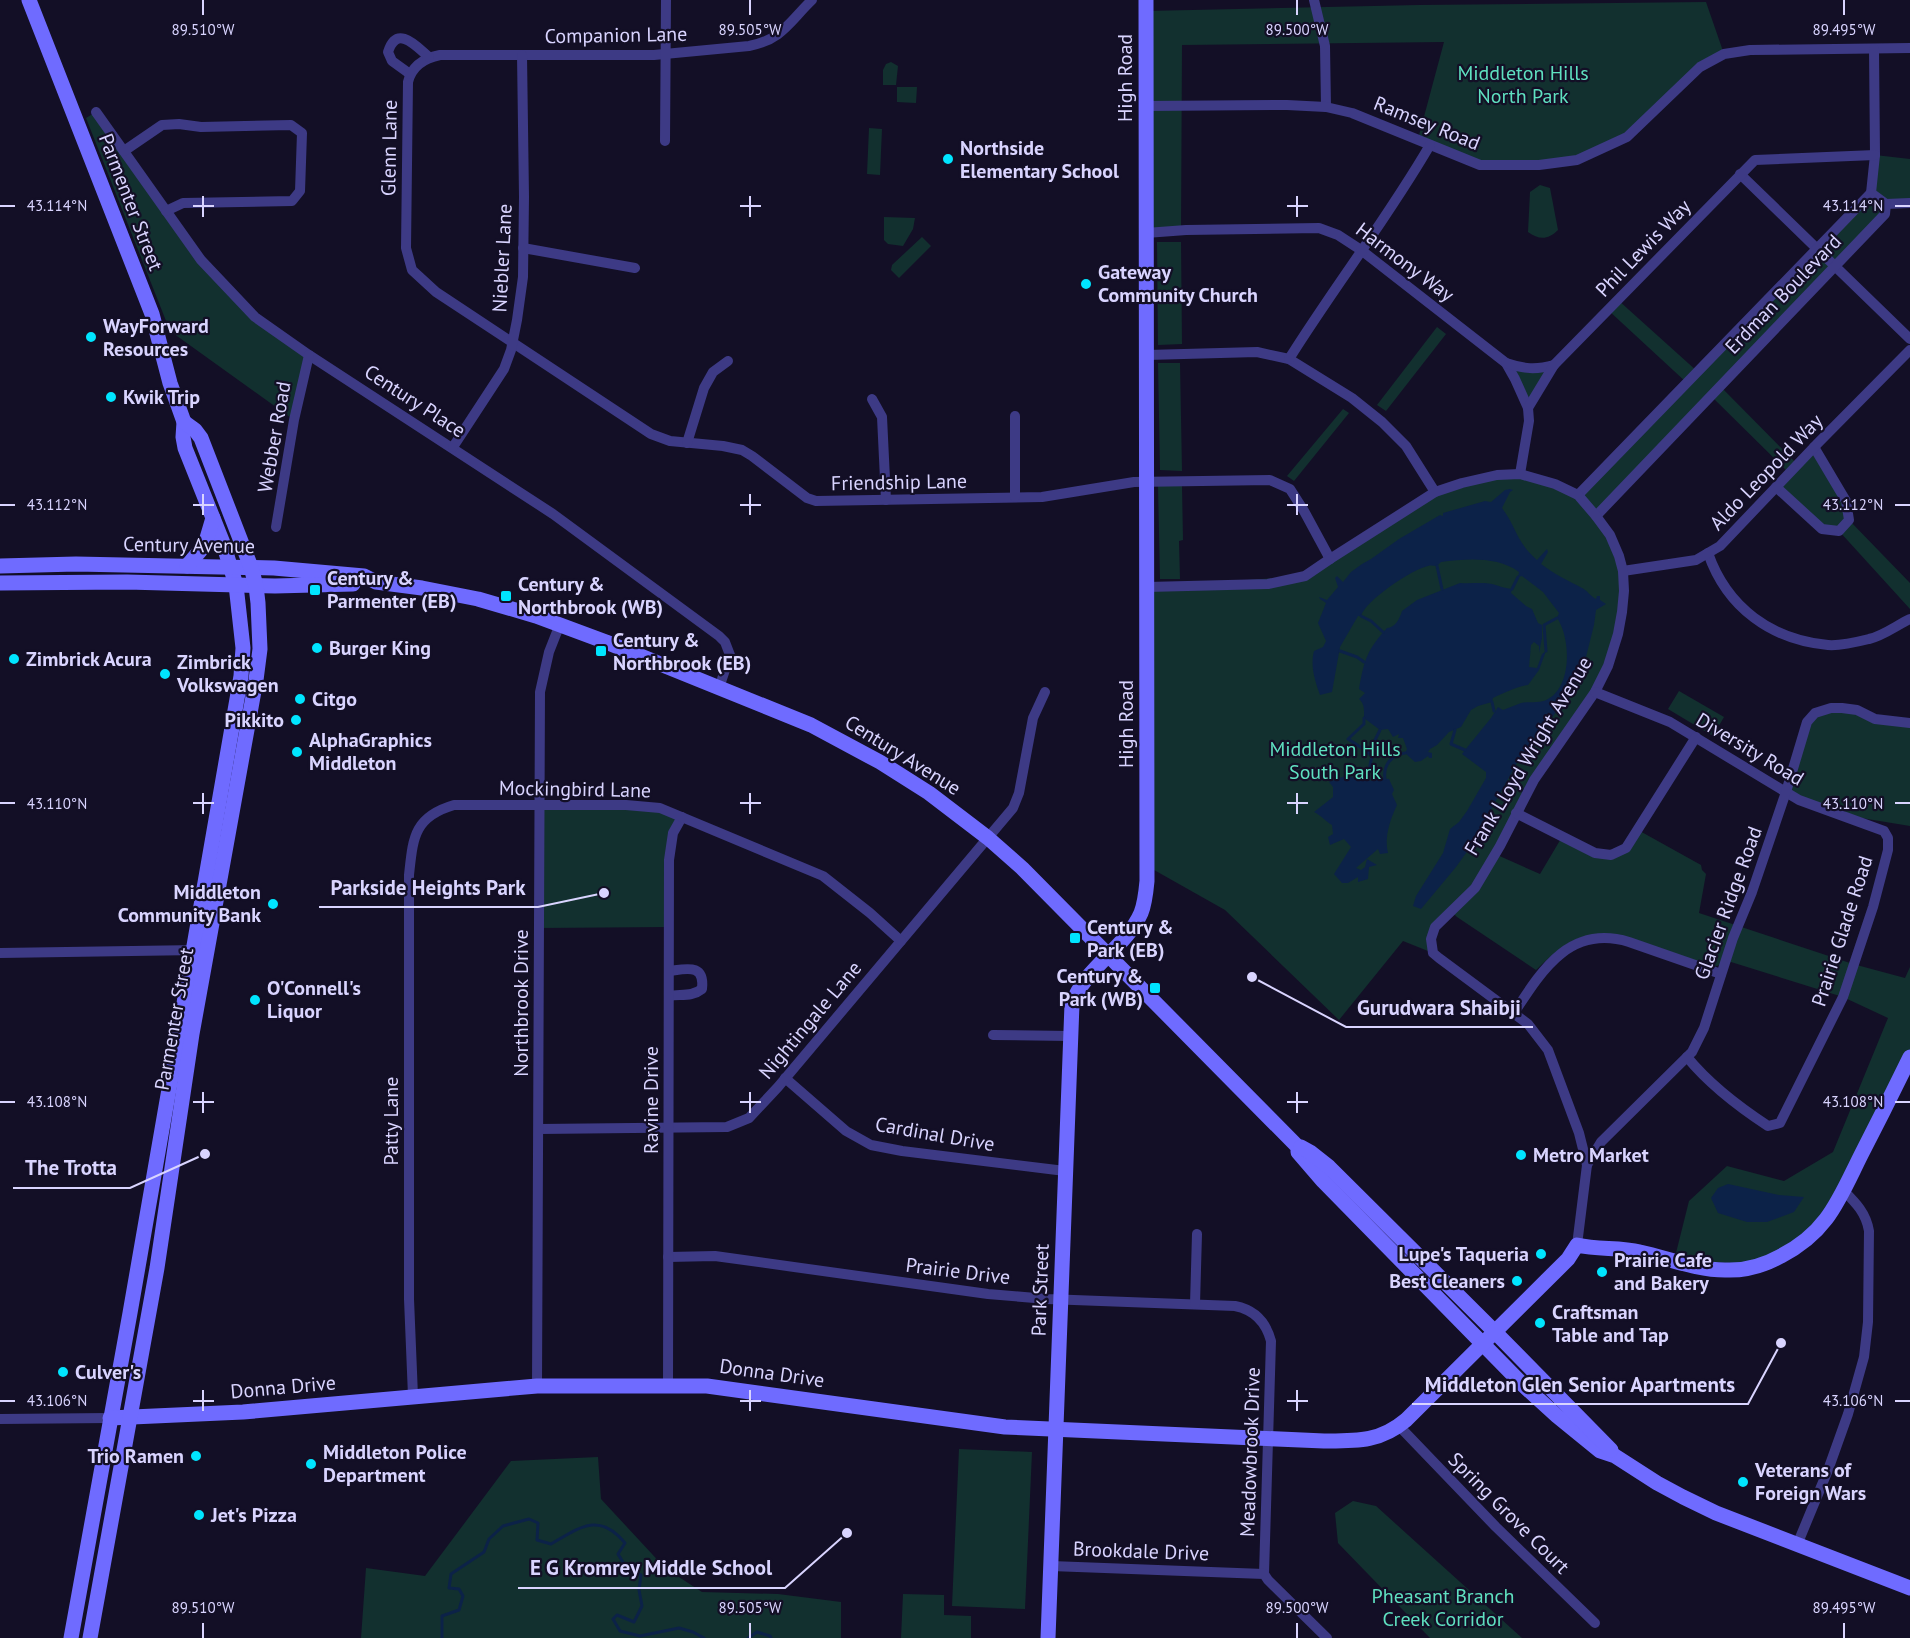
<svg xmlns="http://www.w3.org/2000/svg" width="1910" height="1638" viewBox="0 0 1910 1638" font-family="'PT Sans',sans-serif">
  <style>
    .green { fill: #12302f }
    .water { fill: #0c2248 }
    .lines { fill: none; stroke-linecap: round; stroke-linejoin: round }
    .stream { stroke: #0c2248; stroke-width: 3 }
    .street { stroke: #3d3a85; stroke-width: 10 }
    .secondary { stroke: #6f6bff; stroke-width: 15 }
    .ticks { fill: none; stroke: #d9d4ff; stroke-width: 2 }
    .poi-dot { fill: #00e5ff; stroke: #130f26; stroke-width: 2 }
    .labels { text-anchor: middle; dominant-baseline: central; stroke-width: 4.5; stroke-linejoin: round; paint-order: stroke }
    .street-label { font-size: 20px; fill: #d9d4ff; stroke: #130f26 }
    .park-label { font-size: 20px; fill: #5fe0c0; stroke: #130f26 }
    .poi-label { font-size: 20px; font-weight: bold; fill: #d9d4ff; stroke: #130f26; text-anchor: start }
    .ticks-label { font-size: 15px; text-anchor: middle; fill: #d9d4ff; stroke: #130f26; stroke-width: 4.5; stroke-linejoin: round; paint-order: stroke }
    .leader { fill: none; stroke: #d9d4ff; stroke-width: 2 }
    .callout-dot { fill: #d9d4ff; stroke: #130f26; stroke-width: 2 }
    .callout-label { font-size: 21px; text-anchor: middle; font-weight: bold; fill: #d9d4ff; stroke: #130f26; stroke-width: 4.5; stroke-linejoin: round; paint-order: stroke }
  </style>
  <rect width="100%" height="100%" fill="#130f26"/>
  <g class="green">
    <path d="M1706,2L1724,54L1700,67L1627,137L1577,160L1480,165L1418,139L1444,42L1182,45L1181,231L1146,233V11L1419,5Z"/>
    <path d="M891,62L898,66L896,85H883V70L886,64Z"/>
    <path d="M917,87L916,103L897,102V87Z"/>
    <path d="M96,112L228,289L309,355L294,420L170,331L86,118Z"/>
    <path d="M869,128L882,129L880,175L867,174Z"/>
    <path d="M1875,155L1910,159V203L1886,204L1885,214L1720,386L1797,464L1814,447L1846,501L1849,520L1910,583V609L1839,531L1822,529L1776,487L1789,473L1711,396L1597,516L1610,535L1624,591L1608,666L1534,780L1495,854L1540,874L1562,837L1611,855L1638,830L1701,865L1702,870L1706,874L1699,913L1853,964L1905,978L1910,967V1057L1828,1217L1765,1264L1674,1261L1689,1201L1727,1166L1784,1181L1833,1152L1888,1018L1843,997L1731,962L1713,967L1601,934C1572,935 1556,951 1536,970L1457,917L1451,911L1435,927L1433,953L1403,941L1339,1020L1225,910L1147,866V587L1305,576L1435,492L1520,474L1578,494L1687,383L1608,310L1618,300L1698,372L1871,193Z"/>
    <path d="M1540,185L1550,188L1558,230C1548,240 1539,240 1528,232L1530,192Z"/>
    <path d="M884,217L915,218L913,229L903,246L888,244L884,240Z"/>
    <path d="M922,237L931,246L899,278L891,270L892,265Z"/>
    <path d="M1157,242H1181L1182,344L1158,345Z"/>
    <path d="M1437,327L1446,334L1386,411L1377,405Z"/>
    <path d="M1158,363H1180L1182,471L1160,470Z"/>
    <path d="M1506,363L1554,365L1528,408Z"/>
    <path d="M1343,409L1349,413L1294,481L1287,476Z"/>
    <path d="M1158,486H1182L1183,540L1179,541L1180,579H1160Z"/>
    <path d="M1679,691L1724,717L1713,736L1668,709Z"/>
    <path d="M1831,708L1910,723V826L1837,814L1786,792L1807,722Z"/>
    <path d="M626,805L682,817L673,833L669,927L539,928V806Z"/>
    <path d="M959,1449L1032,1452L1025,1609L952,1606Z"/>
    <path d="M598,1457L601,1499L665,1568L702,1592L778,1594L841,1602V1638H361L366,1568L425,1576L511,1461Z"/>
    <path d="M1353,1501L1376,1506L1522,1638H1430L1338,1543L1335,1513Z"/>
    <path d="M903,1594L944,1595V1615L971,1616V1638H901Z"/>
  </g>
  <g class="water">
    <path d="M1510,489L1513,490L1510,492L1502,508C1517,528 1516,542 1537,560L1547,549L1548,552L1541,564C1554,574 1569,581 1582,588C1587,590 1590,596 1596,599L1597,596H1600V600L1606,604L1596,610L1594,625L1586,657L1577,679L1574,680V683L1571,684L1554,715L1541,731L1544,735L1538,733L1518,761L1488,815L1482,835L1476,839L1456,867L1421,909L1413,906L1416,896L1443,853L1450,829L1459,822L1467,811L1486,778V772L1462,754L1465,750L1491,718L1498,707L1503,710C1509,708 1515,705 1521,703C1530,701 1540,704 1548,699C1572,686 1571,638 1557,618L1559,613L1543,592L1522,576L1518,577L1519,572C1497,556 1466,559 1441,562L1437,566C1434,566 1431,565 1428,566C1412,569 1365,601 1361,616H1358L1340,647L1332,692L1320,695C1315,681 1310,666 1314,651L1323,647L1326,641L1318,623L1326,603L1320,599L1319,597L1327,600L1338,587L1335,578L1337,576L1343,582L1351,572L1362,564L1371,559L1399,539L1440,515L1443,516V513L1485,501L1491,502L1505,490Z"/>
    <path d="M1460,583C1470,584 1482,582 1492,584C1500,586 1503,588 1512,589L1511,593L1526,606L1532,609L1538,623L1542,625V638L1539,653V646L1534,642L1531,645L1529,667L1537,668L1542,654L1546,651L1539,670L1528,685C1516,687 1504,693 1493,698L1492,702L1478,706L1471,710L1461,727L1449,732L1437,745L1430,749L1428,752L1432,753V758H1429L1428,756L1421,761L1415,762L1405,753L1407,749L1403,738H1398L1399,734L1393,737L1388,729L1380,730L1364,718C1364,711 1365,704 1359,699L1365,693L1359,689C1364,660 1367,650 1387,628C1395,628 1400,618 1402,611L1417,600Z"/>
    <path d="M1345,776L1373,781L1380,778L1389,779L1394,790L1392,794L1397,805C1390,820 1384,837 1388,853L1380,854L1378,849L1356,868L1361,870L1365,867L1367,859L1377,865L1369,867L1368,879L1358,882V877L1348,883H1342L1334,874L1351,847L1344,839L1330,845L1328,837L1333,834L1332,825C1325,821 1322,816 1314,812L1333,797V787L1329,782Z"/>
    <path d="M1728,1184L1779,1195L1804,1197L1794,1212L1767,1222H1747L1718,1213L1711,1198L1718,1188Z"/>
  </g>
  <g class="lines">
    <g class="stream">
      <path d="M1437,566L1442,589"/>
      <path d="M1512,589L1518,577"/>
      <path d="M1361,616L1371,621L1383,632"/>
      <path d="M1340,651L1357,657L1364,662"/>
      <path d="M1546,651L1544,625L1557,618"/>
      <path d="M1492,702L1494,711"/>
      <path d="M1364,718V724L1348,739L1365,750L1372,756L1367,779"/>
      <path d="M1455,730L1451,744L1465,750"/>
      <path d="M1369,752L1380,730"/>
      <path d="M1385,779C1383,765 1391,755 1405,753"/>
      <path d="M442,1638V1616L459,1610L463,1596L459,1589L449,1588L451,1574L484,1552L489,1539L503,1526L529,1519L538,1523L537,1540L551,1544C579,1528 599,1511 625,1543L618,1554L627,1569L641,1575L639,1590L642,1606L634,1622L617,1615L613,1619L620,1631L640,1636L679,1628L693,1632L704,1638"/>
      <path d="M748,1638L757,1632L770,1636L771,1638"/>
    </g>
    <g class="street">
      <path d="M812,0C790,21 782,40 749,46L654,55H440C425,58 412,65 408,82L406,248L412,270L436,292L651,434L670,441L723,446L742,450L752,456L807,498L816,501L1042,497L1134,482L1270,480L1290,489L1304,511L1330,559"/>
      <path d="M1314,0L1325,46L1326,107"/>
      <path d="M410,74L392,61L388,52C397,24 416,46 429,57"/>
      <path d="M1146,106L1287,105L1326,107L1352,113L1480,165H1539L1577,160L1627,137L1700,67L1724,54L1750,50L1910,48"/>
      <path d="M96,112L201,260L255,317L309,355L553,514L719,636L725,642L730,655L719,688"/>
      <path d="M665,141L666,0"/>
      <path d="M124,151L162,125L179,124L201,127L291,125L302,133L300,191L292,201L183,203L166,211"/>
      <path d="M1740,174L1910,339"/>
      <path d="M1871,193L1875,155L1874,49"/>
      <path d="M1886,204L1910,203"/>
      <path d="M1146,233L1186,230L1319,228L1338,235L1361,250L1506,363L1515,379L1528,408"/>
      <path d="M523,248L635,268"/>
      <path d="M1147,355L1257,352L1289,359L1352,398L1382,422L1406,446L1435,492"/>
      <path d="M1289,359C1334,287 1387,219 1430,145"/>
      <path d="M1506,363C1524,369 1536,370 1554,365"/>
      <path d="M872,399L882,417L886,500"/>
      <path d="M1015,416V497"/>
      <path d="M687,443L704,388L713,372L728,361"/>
      <path d="M453,447L504,369L511,350L517,320L523,277L524,197L522,55"/>
      <path d="M1520,474L1529,421L1528,408L1554,365L1755,160L1875,155"/>
      <path d="M1776,487L1822,529L1839,531L1849,520L1846,501L1814,447"/>
      <path d="M1578,495L1871,193L1886,204"/>
      <path d="M1596,516L1885,214L1886,204"/>
      <path d="M276,527L294,420L309,355"/>
      <path d="M1708,553C1727,608 1772,640 1828,645C1840,646 1857,642 1869,639C1883,636 1897,625 1910,619"/>
      <path d="M1623,571L1696,560L1720,546L1818,443L1910,350"/>
      <path d="M1147,587L1268,584L1305,576L1330,559L1435,492L1462,483L1497,475L1520,474L1555,484L1578,495L1596,516L1610,535L1619,556L1623,571L1624,591L1622,612L1618,634L1608,666L1595,692L1534,780L1500,846L1475,888L1435,927L1431,939L1433,953L1439,958L1528,1024L1548,1050L1579,1133L1587,1165L1577,1245"/>
      <path d="M1595,692L1670,722L1799,800L1884,831L1888,838V850L1873,907L1843,997L1780,1123L1768,1126C1739,1107 1709,1084 1687,1057"/>
      <path d="M1516,813L1595,853L1611,855L1626,848L1696,737"/>
      <path d="M0,953L198,950"/>
      <path d="M669,971C686,969 705,963 702,989C692,997 681,994 669,996"/>
      <path d="M1514,1013C1542,970 1570,924 1629,942L1721,974"/>
      <path d="M993,1035L1070,1036"/>
      <path d="M785,1078L846,1131L871,1145L902,1151L1065,1171"/>
      <path d="M539,1129L727,1127L749,1118L778,1087L1013,808L1019,793L1033,718L1045,692"/>
      <path d="M1587,1165L1601,1142L1692,1052L1704,1028L1733,938L1752,892L1786,792L1807,722L1815,713L1831,708H1842L1857,710L1875,719L1910,723"/>
      <path d="M668,1257L715,1256L988,1294L1047,1299L1235,1306C1255,1310 1266,1322 1271,1341L1264,1574"/>
      <path d="M1195,1304L1197,1234"/>
      <path d="M537,1386L540,692L549,652L560,624"/>
      <path d="M668,1386L669,860L673,833L682,817"/>
      <path d="M413,1396L409,1299V875C413,839 413,817 454,805H626L660,808L823,876L870,913L901,941"/>
      <path d="M0,1419L110,1418"/>
      <path d="M1399,1426L1496,1527L1595,1623"/>
      <path d="M1797,1545L1828,1470L1848,1414L1864,1357L1868,1322L1869,1231C1866,1213 1856,1203 1844,1191"/>
      <path d="M1051,1566L1264,1574L1268,1580L1327,1638"/>
    </g>
    <g class="secondary">
      <path d="M29,0L152,314L170,383L184,422L183,437L185,448L223,543L236,585L243,648L241,676L130,1313L71,1638"/>
      <path d="M0,566L76,564L274,568L364,576L376,582L422,588L478,599L536,616L606,642L811,725L880,762L929,793L988,838L1022,868L1298,1147V1152L1323,1181L1523,1385L1557,1416L1600,1451L1615,1456L1657,1483L1683,1497L1716,1513L1910,1588"/>
      <path d="M187,566L205,545L213,518"/>
      <path d="M0,583L127,582L275,586L353,584"/>
      <path d="M1301,1147L1310,1152L1329,1167L1495,1332L1611,1450"/>
      <path d="M110,1418L243,1412L537,1386H707L1005,1427L1324,1441C1357,1441 1380,1442 1406,1420L1568,1259L1577,1245C1598,1250 1619,1247 1640,1252C1668,1258 1696,1270 1725,1270C1745,1271 1763,1266 1781,1256C1828,1232 1839,1199 1861,1155C1878,1122 1894,1090 1910,1057"/>
      <path d="M90,1638L157,1268L192,1034L256,680L260,649L258,603L256,586L251,567L201,438L195,430L184,422"/>
      <path d="M1048,1638L1072,1004C1086,966 1125,949 1141,913C1145,903 1146,892 1147,881L1146,0"/>
    </g>
  </g>
  <path class="ticks" d="M203,0V15M750,0V15M1297,0V15M1844,0V15M203,196V217M750,196V217M1297,196V217M0,206H15M193,206H214M740,206H761M1287,206H1308M1895,206H1910M203,494V515M750,494V515M1297,494V515M0,505H15M193,505H214M740,505H761M1287,505H1308M1895,505H1910M203,793V814M750,793V814M1297,793V814M0,803H15M193,803H214M740,803H761M1287,803H1308M1895,803H1910M203,1092V1113M750,1092V1113M1297,1092V1113M0,1102H15M193,1102H214M740,1102H761M1287,1102H1308M1895,1102H1910M203,1390V1411M750,1390V1411M1297,1390V1411M0,1401H15M193,1401H214M740,1401H761M1287,1401H1308M1895,1401H1910M203,1623V1638M750,1623V1638M1297,1623V1638M1844,1623V1638"/>
  <g class="poi-dot">
    <circle cx="948" cy="159" r="6"/>
    <circle cx="1086" cy="284" r="6"/>
    <circle cx="91" cy="337" r="6"/>
    <circle cx="111" cy="397" r="6"/>
    <rect x="309" y="584" width="12" height="12" rx="3"/>
    <rect x="500" y="590" width="12" height="12" rx="3"/>
    <circle cx="317" cy="648" r="6"/>
    <rect x="595" y="645" width="12" height="12" rx="3"/>
    <circle cx="14" cy="659" r="6"/>
    <circle cx="165" cy="674" r="6"/>
    <circle cx="300" cy="699" r="6"/>
    <circle cx="296" cy="720" r="6"/>
    <circle cx="297" cy="752" r="6"/>
    <circle cx="273" cy="904" r="6"/>
    <rect x="1069" y="932" width="12" height="12" rx="3"/>
    <rect x="1149" y="982" width="12" height="12" rx="3"/>
    <circle cx="255" cy="1000" r="6"/>
    <circle cx="1521" cy="1155" r="6"/>
    <circle cx="1541" cy="1254" r="6"/>
    <circle cx="1602" cy="1272" r="6"/>
    <circle cx="1517" cy="1281" r="6"/>
    <circle cx="1540" cy="1323" r="6"/>
    <circle cx="63" cy="1372" r="6"/>
    <circle cx="196" cy="1456" r="6"/>
    <circle cx="311" cy="1464" r="6"/>
    <circle cx="1743" cy="1482" r="6"/>
    <circle cx="199" cy="1515" r="6"/>
  </g>
  <g class="labels">
    <g class="street-label">
      <text transform="translate(616 35) rotate(-1)">Companion Lane</text>
      <text transform="translate(1125 78) rotate(-90)">High Road</text>
      <text transform="translate(1427 123) rotate(22)">Ramsey Road</text>
      <text transform="translate(389 148) rotate(-89)">Glenn Lane</text>
      <text transform="translate(131 202) rotate(69)">Parmenter Street</text>
      <text transform="translate(1643 248) rotate(-46)">Phil Lewis Way</text>
      <text transform="translate(502 258) rotate(-87)">Niebler Lane</text>
      <text transform="translate(1405 262) rotate(37)">Harmony Way</text>
      <text transform="translate(1783 294) rotate(-46)">Erdman Boulevard</text>
      <text transform="translate(415 401) rotate(33)">Century Place</text>
      <text transform="translate(274 437) rotate(-80)">Webber Road</text>
      <text transform="translate(1766 472) rotate(-46)">Aldo Leopold Way</text>
      <text transform="translate(899 482) rotate(-1)">Friendship Lane</text>
      <text transform="translate(189 545) rotate(1)">Century Avenue</text>
      <text transform="translate(1126 724) rotate(-90)">High Road</text>
      <text transform="translate(1750 749) rotate(31)">Diversity Road</text>
      <text transform="translate(903 755) rotate(32)">Century Avenue</text>
      <text transform="translate(1528 756) rotate(-59)">Frank Lloyd Wright Avenue</text>
      <text transform="translate(575 789) rotate(1)">Mockingbird Lane</text>
      <text transform="translate(1728 903) rotate(-70)">Glacier Ridge Road</text>
      <text transform="translate(1842 931) rotate(-72)">Prairie Glade Road</text>
      <text transform="translate(521 1003) rotate(-90)">Northbrook Drive</text>
      <text transform="translate(174 1019) rotate(-80)">Parmenter Street</text>
      <text transform="translate(810 1020) rotate(-50)">Nightingale Lane</text>
      <text transform="translate(651 1100) rotate(-90)">Ravine Drive</text>
      <text transform="translate(391 1121) rotate(-90)">Patty Lane</text>
      <text transform="translate(935 1134) rotate(10)">Cardinal Drive</text>
      <text transform="translate(958 1271) rotate(7)">Prairie Drive</text>
      <text transform="translate(1040 1290) rotate(-88)">Park Street</text>
      <text transform="translate(772 1373) rotate(8)">Donna Drive</text>
      <text transform="translate(283 1387) rotate(-5)">Donna Drive</text>
      <text transform="translate(1250 1452) rotate(-88)">Meadowbrook Drive</text>
      <text transform="translate(1509 1513) rotate(45)">Spring Grove Court</text>
      <text transform="translate(1141 1551) rotate(2)">Brookdale Drive</text>
    </g>
    <g class="park-label">
      <text x="1523" y="73">Middleton Hills<tspan x="1523" dy="23">North Park</tspan></text>
      <text x="1335" y="749">Middleton Hills<tspan x="1335" dy="23">South Park</tspan></text>
      <text x="1443" y="1596">Pheasant Branch<tspan x="1443" dy="23">Creek Corridor</tspan></text>
    </g>
    <g class="poi-label">
      <text x="960" y="148">Northside<tspan x="960" dy="23">Elementary School</tspan></text>
      <text x="1098" y="272">Gateway<tspan x="1098" dy="23">Community Church</tspan></text>
      <text x="103" y="326">WayForward<tspan x="103" dy="23">Resources</tspan></text>
      <text x="123" y="397">Kwik Trip</text>
      <text x="327" y="578">Century &amp;<tspan x="327" dy="23">Parmenter (EB)</tspan></text>
      <text x="518" y="584">Century &amp;<tspan x="518" dy="23">Northbrook (WB)</tspan></text>
      <text x="613" y="640">Century &amp;<tspan x="613" dy="23">Northbrook (EB)</tspan></text>
      <text x="329" y="648">Burger King</text>
      <text x="26" y="659">Zimbrick Acura</text>
      <text x="177" y="662">Zimbrick<tspan x="177" dy="23">Volkswagen</tspan></text>
      <text x="312" y="699">Citgo</text>
      <text x="284" y="720" text-anchor="end">Pikkito</text>
      <text x="309" y="740">AlphaGraphics<tspan x="309" dy="23">Middleton</tspan></text>
      <text x="261" y="892" text-anchor="end">Middleton<tspan x="261" dy="23">Community Bank</tspan></text>
      <text x="1087" y="927">Century &amp;<tspan x="1087" dy="23">Park (EB)</tspan></text>
      <text x="1143" y="976" text-anchor="end">Century &amp;<tspan x="1143" dy="23">Park (WB)</tspan></text>
      <text x="267" y="988">O'Connell's<tspan x="267" dy="23">Liquor</tspan></text>
      <text x="1533" y="1155">Metro Market</text>
      <text x="1529" y="1254" text-anchor="end">Lupe's Taqueria</text>
      <text x="1614" y="1260">Prairie Cafe<tspan x="1614" dy="23">and Bakery</tspan></text>
      <text x="1505" y="1281" text-anchor="end">Best Cleaners</text>
      <text x="1552" y="1312">Craftsman<tspan x="1552" dy="23">Table and Tap</tspan></text>
      <text x="75" y="1372">Culver's</text>
      <text x="323" y="1452">Middleton Police<tspan x="323" dy="23">Department</tspan></text>
      <text x="184" y="1456" text-anchor="end">Trio Ramen</text>
      <text x="1755" y="1470">Veterans of<tspan x="1755" dy="23">Foreign Wars</tspan></text>
      <text x="211" y="1515">Jet's Pizza</text>
    </g>
  </g>
  <g class="ticks-label">
    <text x="203" y="35">89.510°W</text>
    <text x="750" y="35">89.505°W</text>
    <text x="1297" y="35">89.500°W</text>
    <text x="1844" y="35">89.495°W</text>
    <text x="57" y="211">43.114°N</text>
    <text x="1853" y="211">43.114°N</text>
    <text x="57" y="510">43.112°N</text>
    <text x="1853" y="510">43.112°N</text>
    <text x="57" y="809">43.110°N</text>
    <text x="1853" y="809">43.110°N</text>
    <text x="57" y="1107">43.108°N</text>
    <text x="1853" y="1107">43.108°N</text>
    <text x="57" y="1406">43.106°N</text>
    <text x="1853" y="1406">43.106°N</text>
    <text x="203" y="1613">89.510°W</text>
    <text x="750" y="1613">89.505°W</text>
    <text x="1297" y="1613">89.500°W</text>
    <text x="1844" y="1613">89.495°W</text>
  </g>
  <path class="leader" d="M604 893L538 907H319M1252 977L1346 1027H1533M205 1154L130 1188H13M1781 1343L1748 1404H1412M847 1533L785 1588H518"/>
  <g class="callout-dot">
    <circle cx="604" cy="893" r="6"/>
    <circle cx="1252" cy="977" r="6"/>
    <circle cx="205" cy="1154" r="6"/>
    <circle cx="1781" cy="1343" r="6"/>
    <circle cx="847" cy="1533" r="6"/>
  </g>
  <g class="callout-label">
    <text x="428" y="895">Parkside Heights Park</text>
    <text x="1439" y="1015">Gurudwara Shaibji</text>
    <text x="71" y="1175">The Trotta</text>
    <text x="1580" y="1392">Middleton Glen Senior Apartments</text>
    <text x="651" y="1575">E G Kromrey Middle School</text>
  </g>
</svg>
